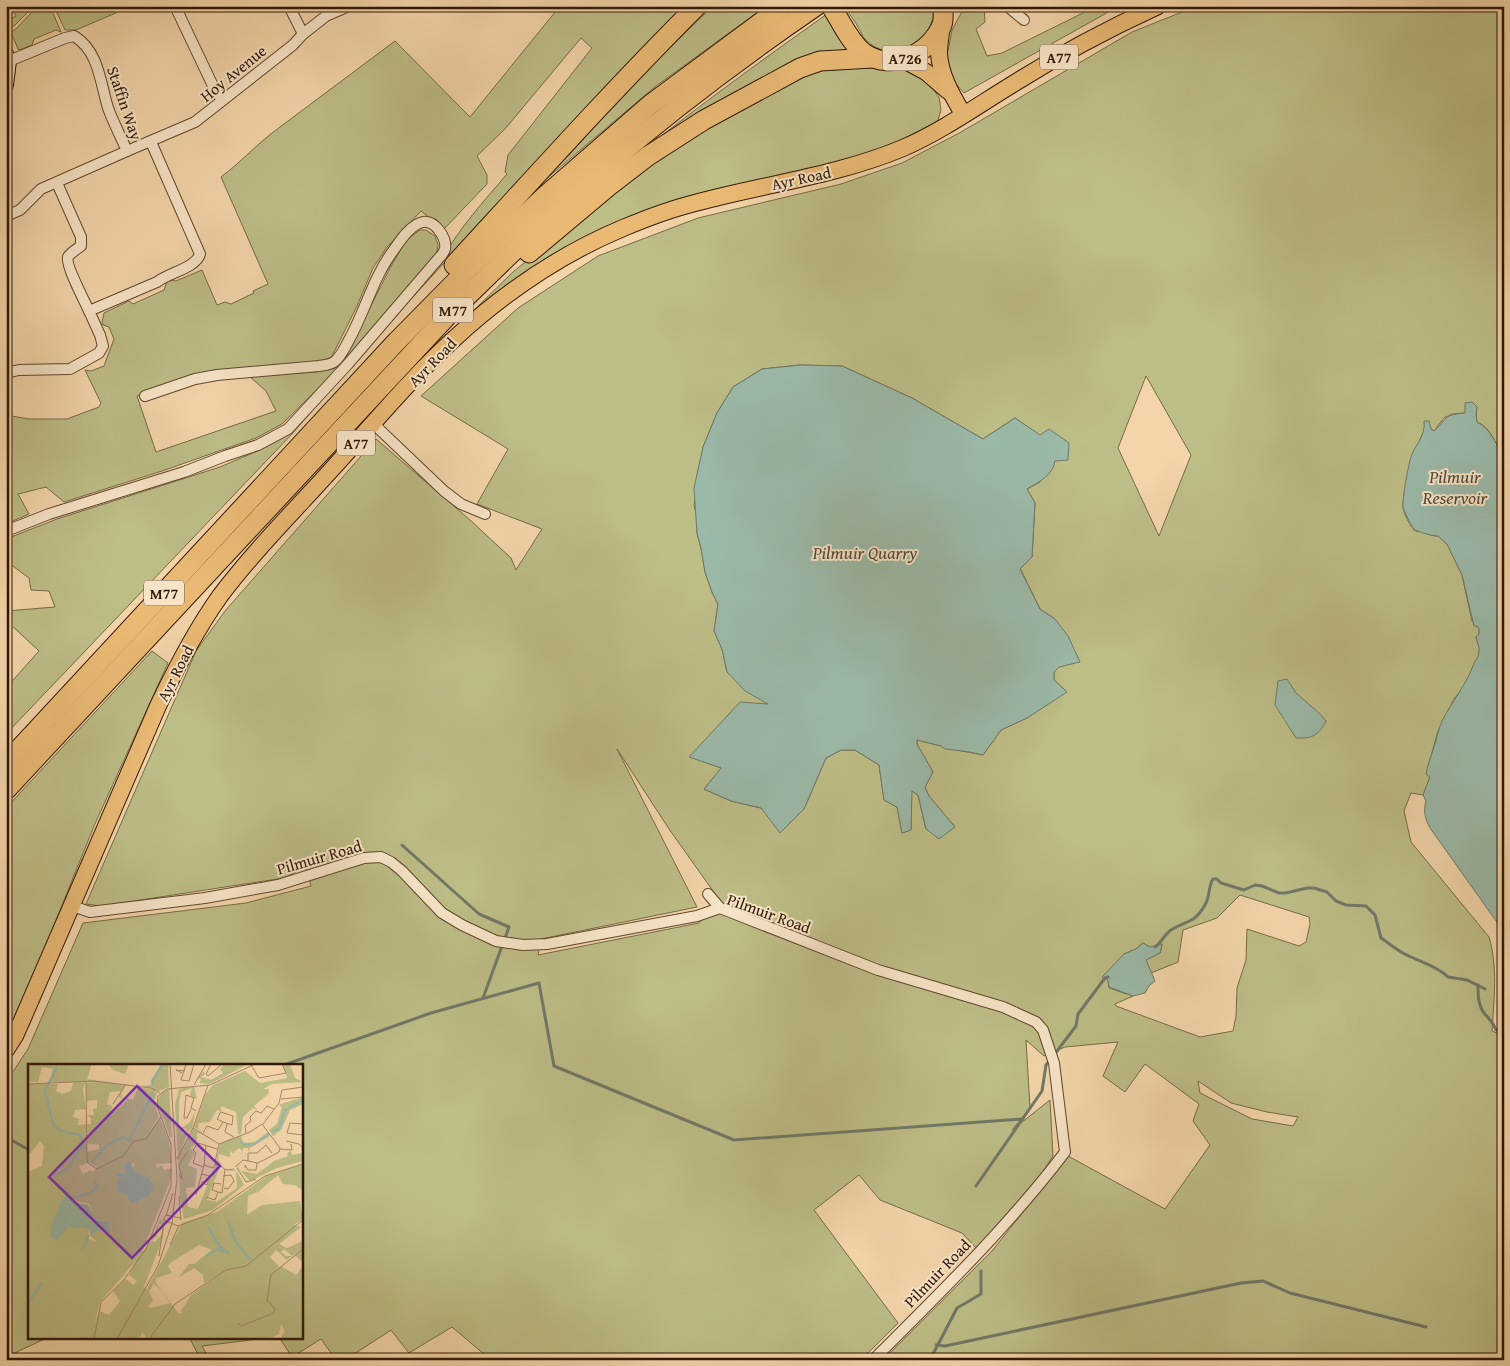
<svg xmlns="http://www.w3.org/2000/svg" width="1510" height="1366" viewBox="0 0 1510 1366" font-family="'Gentium Book Plus',serif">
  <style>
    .green { fill: #bdbd86; stroke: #766a46; fill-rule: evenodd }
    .water { fill: #9bb9a8; stroke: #707867 }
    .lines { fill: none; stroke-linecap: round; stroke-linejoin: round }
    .stream { stroke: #707867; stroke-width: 3 }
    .street-casing { stroke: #61462f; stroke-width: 12 }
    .secondary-casing { stroke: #301706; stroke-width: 16 }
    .primary-casing { stroke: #301706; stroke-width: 18 }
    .highway-casing { stroke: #301706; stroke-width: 21 }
    .street { stroke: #f7e4c7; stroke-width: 10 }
    .secondary { stroke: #f7e4c7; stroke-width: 14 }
    .primary { stroke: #eaba74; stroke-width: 16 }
    .highway { stroke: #eaba74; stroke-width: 19 }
    .labels { text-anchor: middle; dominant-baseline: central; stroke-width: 4; stroke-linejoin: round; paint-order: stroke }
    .shield { fill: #f7e4c7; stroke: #6c5440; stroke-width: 1 }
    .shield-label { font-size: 15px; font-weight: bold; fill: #301706 }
    .street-label { font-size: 16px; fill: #301706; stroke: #f7e4c7 }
    .water-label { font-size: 18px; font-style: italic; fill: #504837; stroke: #f7e4c7 }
    .inset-river { fill: none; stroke: #9bb9a8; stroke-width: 2.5 }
    .inset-road { fill: none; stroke: #a58968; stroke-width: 1 }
    .view { fill: #7b2cbf; fill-opacity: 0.15; stroke: #7b2cbf; stroke-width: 2.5 }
    .inset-edge { fill: none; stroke: #301706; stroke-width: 2.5 }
  </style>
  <rect width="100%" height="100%" fill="#f3d5a9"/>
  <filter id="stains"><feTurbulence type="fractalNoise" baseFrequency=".004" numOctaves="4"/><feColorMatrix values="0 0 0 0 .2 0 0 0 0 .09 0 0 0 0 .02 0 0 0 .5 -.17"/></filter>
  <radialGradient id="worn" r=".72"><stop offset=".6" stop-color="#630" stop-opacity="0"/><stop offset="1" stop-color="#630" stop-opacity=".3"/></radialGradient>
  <g class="green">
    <path d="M6,6H34L15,25L9,29L6,22L16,16L13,10L6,13Z"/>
    <path d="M45,6H50L61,32L56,30L34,39L32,45L19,50L18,49L11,32L16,29L32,12Z"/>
    <path d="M54,6H134L118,12L76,30H65Z"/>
    <path d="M560,6H687L468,237L398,313L292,434L6,734V688L39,651L10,624L6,628V611L55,607L49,591L31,590L29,578L6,561V539L57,519L220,467L262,449L286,436L442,259C460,227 484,201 507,174L505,172L508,155L592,48L581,38L505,129L477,156L487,175V184L444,229L421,211L387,247L373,268L357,306L331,358L324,362L191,375L137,396L156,452L276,411L266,391L249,376L317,372L338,365L351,345L390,268L406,240L420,230H426L435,236L438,245L436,257L344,363L282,424L256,438L162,471L64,502L46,487L18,494L29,514L6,524V415L29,419H67L99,407L101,403L85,370L91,371L104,366L114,339L109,327L103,325L102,322L104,313L129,301L133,304L164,290L167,281L171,280L176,281L202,270L217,305L225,302L231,304L254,293L253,291L268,284L221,177C239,164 254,147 272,133L395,41L470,117Z"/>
    <path d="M713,6H766L656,86L533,190L558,159L569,155L614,104L663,54Z"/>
    <path d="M844,6H934C934,44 894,68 865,39C862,36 861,32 859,29C855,21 849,14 844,6Z"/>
    <path d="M965,6H984L985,22L976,29L987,56L1002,53L1087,11L1088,6H1119L964,93L949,76L947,56L952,30Z"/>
    <path d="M1197,6H1504V453C1492,442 1493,429 1477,422L1476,415L1477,407L1465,413L1452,414L1444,418L1434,431L1431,429C1428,430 1426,430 1424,432C1416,442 1402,494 1403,507C1403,512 1411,528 1415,531C1418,532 1421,531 1423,532C1429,534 1431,536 1438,536L1447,544L1462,575L1472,621L1479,629V634L1476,637L1480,650L1479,656L1475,662L1473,668L1463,688L1454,699L1438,731L1426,774L1430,777L1423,795L1411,793L1404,811L1411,842L1489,937C1498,967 1494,999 1492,1031L1504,1036V1360H883L992,1251L1068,1156L1165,1209L1210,1145L1193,1121L1199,1104L1145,1064L1125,1092L1103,1076L1118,1042L1065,1047L1044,1056L1026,1040L1030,1108L1012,1130L1050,1100L1053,1156L1040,1176L976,1248L962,1233L880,1200L859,1175L814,1210L898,1323L861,1360H476L485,1355L452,1327L409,1353L391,1330L345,1360H336L321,1339L292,1357L279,1337H301V1065H29V1337H49L6,1357V1082L28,1049L83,923L246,903L311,886L305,867L284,878L101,906L86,904L196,651L225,611L376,439L470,520L511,558L516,570L542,529L477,504L508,449L421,396L518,308L598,256L698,218L841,184L902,163L961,132L1132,32ZM800,365L842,366L912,398L983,439L1015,418L1040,436V482L1027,489L1035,503L1032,557L1020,568L1040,609L1055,619L1059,667L1054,672V680L1066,691L1027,718L1001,730L983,755L962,751L917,740V744L933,772L925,787L929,796L955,827L926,829L918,795L911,790V830L902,833L897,807L884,800L879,765L855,750H841L826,758L804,809L761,808L731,801L704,789L722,768L690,757L770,704L727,672L722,649L714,631L718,604L712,592L705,572L701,548L697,533V517L694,505L703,447L717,413L733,387L762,369ZM1146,376L1191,455L1159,536L1118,448ZM617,749L669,829L718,898L699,923L538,955L541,939L697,907ZM1240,895L1309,917L1310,924L1306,942L1299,946L1247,929L1246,960L1237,988L1236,1016L1233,1031L1200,1037L1116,1006L1115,1004L1133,996L1109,988L1108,980L1124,954L1136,949L1143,943L1150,948L1162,945L1160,953L1145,960L1151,973L1178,962L1183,930L1217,918ZM1198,1081L1231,1103L1267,1112L1298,1117L1293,1126L1252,1119L1200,1093Z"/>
    <path d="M827,14L851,52L623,166C689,113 758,63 827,14Z"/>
    <path d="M873,65L892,70H904L915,74L925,80L933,89L939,97L941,110L938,120L933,126L907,140L840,165L740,187L539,266L488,300L469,315L514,271L616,190L653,162L689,139L775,91L812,73L834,68Z"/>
    <path d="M152,651L168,663L94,826L17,1017L6,1033V808Z"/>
    <path d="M189,1337H275L202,1346L210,1360H201Z"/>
  </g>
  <g class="water">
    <path d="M800,365L842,366L912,398L983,439L1015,418L1040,435L1049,429L1069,443L1068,460L1055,461C1053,475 1039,482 1027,489L1035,503L1032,557L1020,569L1040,609L1055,619L1068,636L1080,662L1059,667L1054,672V680L1067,692L1027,718L1001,730L983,755L970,752L945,749L941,746L917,740V744L933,772L925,787L929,796L955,827L939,839L926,829L918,795L912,791L911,830L902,833L897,807L884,800L879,765L855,750H841L826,758L804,809L780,833L761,808L731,801L704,789L721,768L689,757L740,702L768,704L745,691L727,672L722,649L714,631L718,604L712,592L705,572L701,548L697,533L694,488L703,447L717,413L733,387L762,369Z"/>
    <path d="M1472,402L1477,407L1476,415L1477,422C1493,430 1492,442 1504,453V932L1430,828C1425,818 1423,812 1426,801L1423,795L1430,777L1426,774C1428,764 1431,756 1434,747C1437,738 1438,730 1442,721C1452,701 1467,684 1474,663C1476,659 1479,657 1479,652C1480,647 1477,642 1476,637L1479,634V629L1477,626H1474L1462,575L1447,544L1438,536C1433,536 1417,532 1414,529C1411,526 1404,511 1403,507C1403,494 1407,473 1410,460C1414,445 1426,437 1424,421H1429L1431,429L1434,431C1449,417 1443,415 1465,413V403Z"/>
    <path d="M1287,679L1296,693L1319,713L1326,721C1319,735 1312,739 1296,738L1275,705L1278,681Z"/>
    <path d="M1143,943L1150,947L1162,944L1160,953L1146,960L1155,981L1149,986L1145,993L1133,996L1109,987L1108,980L1102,977L1124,954L1136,949Z"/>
  </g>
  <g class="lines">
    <g class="stream">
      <path d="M402,845L479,914L509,927L483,998"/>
      <path d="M1155,947C1161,943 1165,934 1171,930C1187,920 1194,924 1205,905C1210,897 1208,887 1213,879H1217L1221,883L1244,890L1255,885L1262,886L1279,893H1286L1307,888H1314L1327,892L1336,901L1346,905L1366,906L1375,915L1381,938C1390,944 1399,952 1409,956C1421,962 1438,967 1448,977L1467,980L1485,989"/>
      <path d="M1478,985C1478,995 1478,1005 1484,1013C1489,1019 1493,1022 1496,1030L1504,1032"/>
      <path d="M1054,1055L1076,1026L1078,1014L1105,978L1108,977"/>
      <path d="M284,1065L431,1013L539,983L554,1066L734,1140L1023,1119"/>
      <path d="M6,1143L13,1141L29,1150"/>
      <path d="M976,1186L1042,1091L1046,1065L1050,1060"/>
      <path d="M936,1345L945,1346L1241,1283L1263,1281L1290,1293L1426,1327"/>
      <path d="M930,1360L957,1308L981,1294V1271"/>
    </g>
    <g class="street-casing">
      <g id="street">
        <path d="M175,6L214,88L222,100"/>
        <path d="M289,6L303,34"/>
        <path d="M1007,6L1024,20"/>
        <path d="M127,151L195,122L293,45L303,34L326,16L349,6"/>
        <path d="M57,183L81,237V246C77,249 70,253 68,257C65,264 85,302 89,311"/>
        <path d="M6,216L20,210L41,189L127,151C121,137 113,122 108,108C100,82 99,51 74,36L65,38L9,61"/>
        <path d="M6,373L19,370L70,369L99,353L103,346L100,335L89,311L157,282C168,273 196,268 200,254L151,142"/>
        <path d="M374,422L380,430L444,491L461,504L485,514"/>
        <path d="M6,531L49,514L184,472L225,456L258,445L288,429L348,364L439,258C441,256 444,252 445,249C447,238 435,220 423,222C410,225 400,241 393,251C374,276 365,311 349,340C345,347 341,357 334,362C329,365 325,365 319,366L217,375L195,379L145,396"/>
        <path d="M708,894L720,908"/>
        <path d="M72,906L90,912L205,898L278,885L364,858L381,857L391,862L402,871L442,913L462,925L496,941L523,945L547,944L697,916L720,908L878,970L1003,1007L1036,1022L1043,1030L1054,1063L1065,1152C1008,1227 940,1293 873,1360"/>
      </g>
    </g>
    <g class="secondary-casing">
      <path id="secondary" d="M6,54L9,61L6,85"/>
    </g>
    <g class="primary-casing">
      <g id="primary">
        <path d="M942,25C941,34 939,44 939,53C940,75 952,95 963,114"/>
        <path d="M902,59L926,72L948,91"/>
        <path d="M6,1050L15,1036L23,1018L158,706C176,668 195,631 220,596C254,551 295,510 333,468C373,424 411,378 455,338C504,293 561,254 623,228C647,218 671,209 695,203C765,184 836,176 903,148C942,131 977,106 1013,84C1059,55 1108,29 1158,6"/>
      </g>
    </g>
    <g class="highway-casing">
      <g id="highway">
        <path d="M831,6C840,20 851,44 864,53C891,72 930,54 942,25C944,20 943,12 943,6"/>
        <path d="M529,253L609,186L648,156L704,120L800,68L820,61L873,58"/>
        <path d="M454,265C534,178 613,90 697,6"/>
        <path d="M6,763L397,341L468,269L545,196L651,104L783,6"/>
        <path d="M6,790L450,313C501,263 551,214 605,167C671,110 743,56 816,6"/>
      </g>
    </g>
    <use href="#street" class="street"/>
    <use href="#secondary" class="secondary"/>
    <use href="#primary" class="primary"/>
    <use href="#highway" class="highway"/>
  </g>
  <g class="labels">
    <g class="shield">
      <rect x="1040" y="44.5" width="38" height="25" rx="4"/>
      <rect x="882.5" y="45.5" width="45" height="25" rx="4"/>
      <rect x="433" y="297.5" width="40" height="25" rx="4"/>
      <rect x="337" y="430.5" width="38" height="25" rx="4"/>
      <rect x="144" y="580.5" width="40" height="25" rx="4"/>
    </g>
    <g class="shield-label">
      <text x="1059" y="57">A77</text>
      <text x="905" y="58">A726</text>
      <text x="453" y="310">M77</text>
      <text x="356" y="443">A77</text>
      <text x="164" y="593">M77</text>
    </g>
    <g class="street-label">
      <text transform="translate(233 73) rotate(-39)">Hoy Avenue</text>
      <text transform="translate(125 103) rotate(71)">Staffin Way</text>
      <text transform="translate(801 178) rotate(-12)">Ayr Road</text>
      <text transform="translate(432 362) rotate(-46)">Ayr Road</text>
      <text transform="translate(175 673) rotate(-63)">Ayr Road</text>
      <text transform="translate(319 857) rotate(-16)">Pilmuir Road</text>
      <text transform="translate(769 913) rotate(20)">Pilmuir Road</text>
      <text transform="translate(937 1273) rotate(-46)">Pilmuir Road</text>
    </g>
    <g class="water-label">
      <text x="1455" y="476">Pilmuir<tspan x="1455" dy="21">Reservoir</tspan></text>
      <text x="865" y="552">Pilmuir Quarry</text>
    </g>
  </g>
  <g transform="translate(28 1064)">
    <rect width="275" height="275" fill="#f3d5a9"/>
    <path d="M0,0H64L59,15L86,19L21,18L25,5L14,3L10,18H0ZM80,0H101L97,10L85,6ZM133,0H140L141,23L131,27L112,22L123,21ZM196,0H220L182,20L172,19L173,15L169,14L176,7L177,10L173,13L183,16L195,9L192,5ZM255,0H262L267,14L275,18L244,20L235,25H241L240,30L226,42L229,46L225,44L215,53L213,70H210L208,48L193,42V48L189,46L182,58L171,59L170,64L175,68L166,63L177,31L185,21L217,7L232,19L259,14ZM57,18L55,26L58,45L47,46L45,53L51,55L50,61L58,60V74L55,75L58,76L60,99L51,102L55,110L62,106L64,108L69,103L60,98L59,88L71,85V81L59,79V60H63V54L59,51H66L65,45L69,44V36L58,37V18L97,20L95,27L82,28L79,40L84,42L82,52L99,36L90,33L94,28L93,33L105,36L110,23L126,26L129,29L126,38L131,53L120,69L132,54L141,76L144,99L128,100L129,104L134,101L136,106L144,104L143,115L114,188L123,177L127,178L134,170L135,162L131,159L129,172L124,176L132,155L136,160L135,173L116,223L119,225L154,159L189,148L240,111L275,100V127L267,121L255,120L250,111L230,128L220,132L219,151L234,141L272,137L275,155L266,161L273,163L251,180L259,184L275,177V199L267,191L270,188L264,192L256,185L253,188L258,192H264L259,196L248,186L242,193L251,202L248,205L253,202L268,211L275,202V275L253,274L257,267L253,260L251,270L240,275H122L124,270L119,275L114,267L113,273L108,274L112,275H0V108L14,102L16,82L12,77L2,90L0,88V20H30L28,27L34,30L43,27L45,19ZM103,99L106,100L105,107L119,113L126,124L121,132L103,141L98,130L89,129V117L94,114L86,111H91L89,108L97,110L96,101ZM42,132L48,137L61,140L66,154L80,158L82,168L70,167L62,171L68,178L59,174L65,160L51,154L39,139V134ZM171,181L184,186L166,200H161L150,214L166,204L175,211L176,219L198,206L163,231L153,247L155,249L151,250L128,219V214L144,209L140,202L142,199ZM108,197L101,211L109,217L105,221L98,215L85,227L92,237L81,251L72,247L67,259L72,238ZM126,220L134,227L142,239L123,244L120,242L125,237L121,227ZM166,22L169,35L162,32L164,24L153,28L151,38V66L162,58L167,48L164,64L160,68L157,64L153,69L159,71L150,94L165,65L173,70L169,69V79L162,84L167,89L160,101L169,105L167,123L158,124L160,143L170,145L188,100L192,102L179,136L189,138L209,124L208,107H197L208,106L216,121L185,146L156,155L152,133L147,41L151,25ZM141,25L144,73H142L129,38L134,28ZM275,33V40L262,46L253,66L245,72L241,66L249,60L254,43L250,41ZM240,68L242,72L222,84L221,88L220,84H215L214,96L215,87L211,84L205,89L202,87V93L191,90L190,96L195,101L188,98L192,80L213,71L215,79L227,78ZM263,87L264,91L275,89V97L249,104L222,117L209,103L213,99L210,103L213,107L229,110L246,97L260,92L259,89Z" fill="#bdbd86" fill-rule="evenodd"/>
    <path d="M103,98L106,107L121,114L126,124L121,132L103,141L98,130L89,129V117L93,114L86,111H90L89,108L97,110L96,100ZM39,132L45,138L60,141L67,155L80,158L82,168L70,167L62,172V166L55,164H40L29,176L25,175L22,172L24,160L34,136Z" fill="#9bb9a8"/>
    <path class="inset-river" d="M28,0V6L17,26L25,60L33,67L52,71L57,86M125,21L124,17L135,0M244,67L251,65L257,46L275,36M213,77L216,81L226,80L241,70M64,98L80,80L95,73L101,77L125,29M28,111L41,103L55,80M45,134L61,130L68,124L67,117M200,157L207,177L223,196M54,186L61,171M178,192L190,185L201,189L192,183L180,163M0,239L14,219"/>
    <path class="inset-road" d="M158,0L153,16L161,17L166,0M183,0L178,10L180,12L194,0M223,1L231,14L258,9L254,0M154,9L148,6L157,7M58,17L59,94L60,99L69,105L95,92L106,77L118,75L133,53M0,20L65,17L123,24L132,29M166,21L178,0M253,35L275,33M85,40L98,20M163,45L159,54H156L158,31L166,34L163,44L168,47M199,60L197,68L206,73M235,60L251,39L254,26L275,23M165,64L191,80M175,69L179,62L190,66L195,58L204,61L205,52L193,48L189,55L195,58M259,69L262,59L275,60M259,69L275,71M218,70L217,62L223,57L222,53L228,47L233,49L239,42L246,45M258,77L271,80L275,84M191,80L222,68L234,60L252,84L251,88L230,99L215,96L207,103M191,80L187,98L198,106L206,105M178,81L176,101L185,104L188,99M252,85L264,86L263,80M149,95L165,64L180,21M220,97V89H229L238,81L244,89M175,103L165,99L168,89L165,86L170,79L189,85M209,104L218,118L228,115M217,104V101L220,106H228L229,99M151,111L154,115L151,101L160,87M195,112L203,111L206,117L200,125L196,124M173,118L179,121L182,112L173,110M190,128L184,126L186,119L193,120M168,131L176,101M151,132L153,156M178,133L187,136L190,128L194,129L197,105M138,152L145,129M152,154L138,151L135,156L150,162L180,151L237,112L275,100M142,181L151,161M131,192L136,158M210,259L213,262L246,249L247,245L239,236L243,211L275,185M66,275L73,238L95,217L118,185L143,122V80L129,42L130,32L139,25L182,21L227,0M89,275L130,202L144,159L149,115L142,0M121,275L147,240L198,206L218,202L275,156"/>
    <path class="view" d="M109,22L192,102L104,194L21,113Z"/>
    <rect width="275" height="275" class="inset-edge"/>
  </g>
  <rect width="1510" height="1366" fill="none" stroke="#f3d5a9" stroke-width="25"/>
  <rect x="8" y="8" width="1495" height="1351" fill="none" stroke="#301706" stroke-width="2.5"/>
  <rect x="12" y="12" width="1485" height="1341" fill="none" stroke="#301706"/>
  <rect width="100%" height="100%" filter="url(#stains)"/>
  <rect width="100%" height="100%" fill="url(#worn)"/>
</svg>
